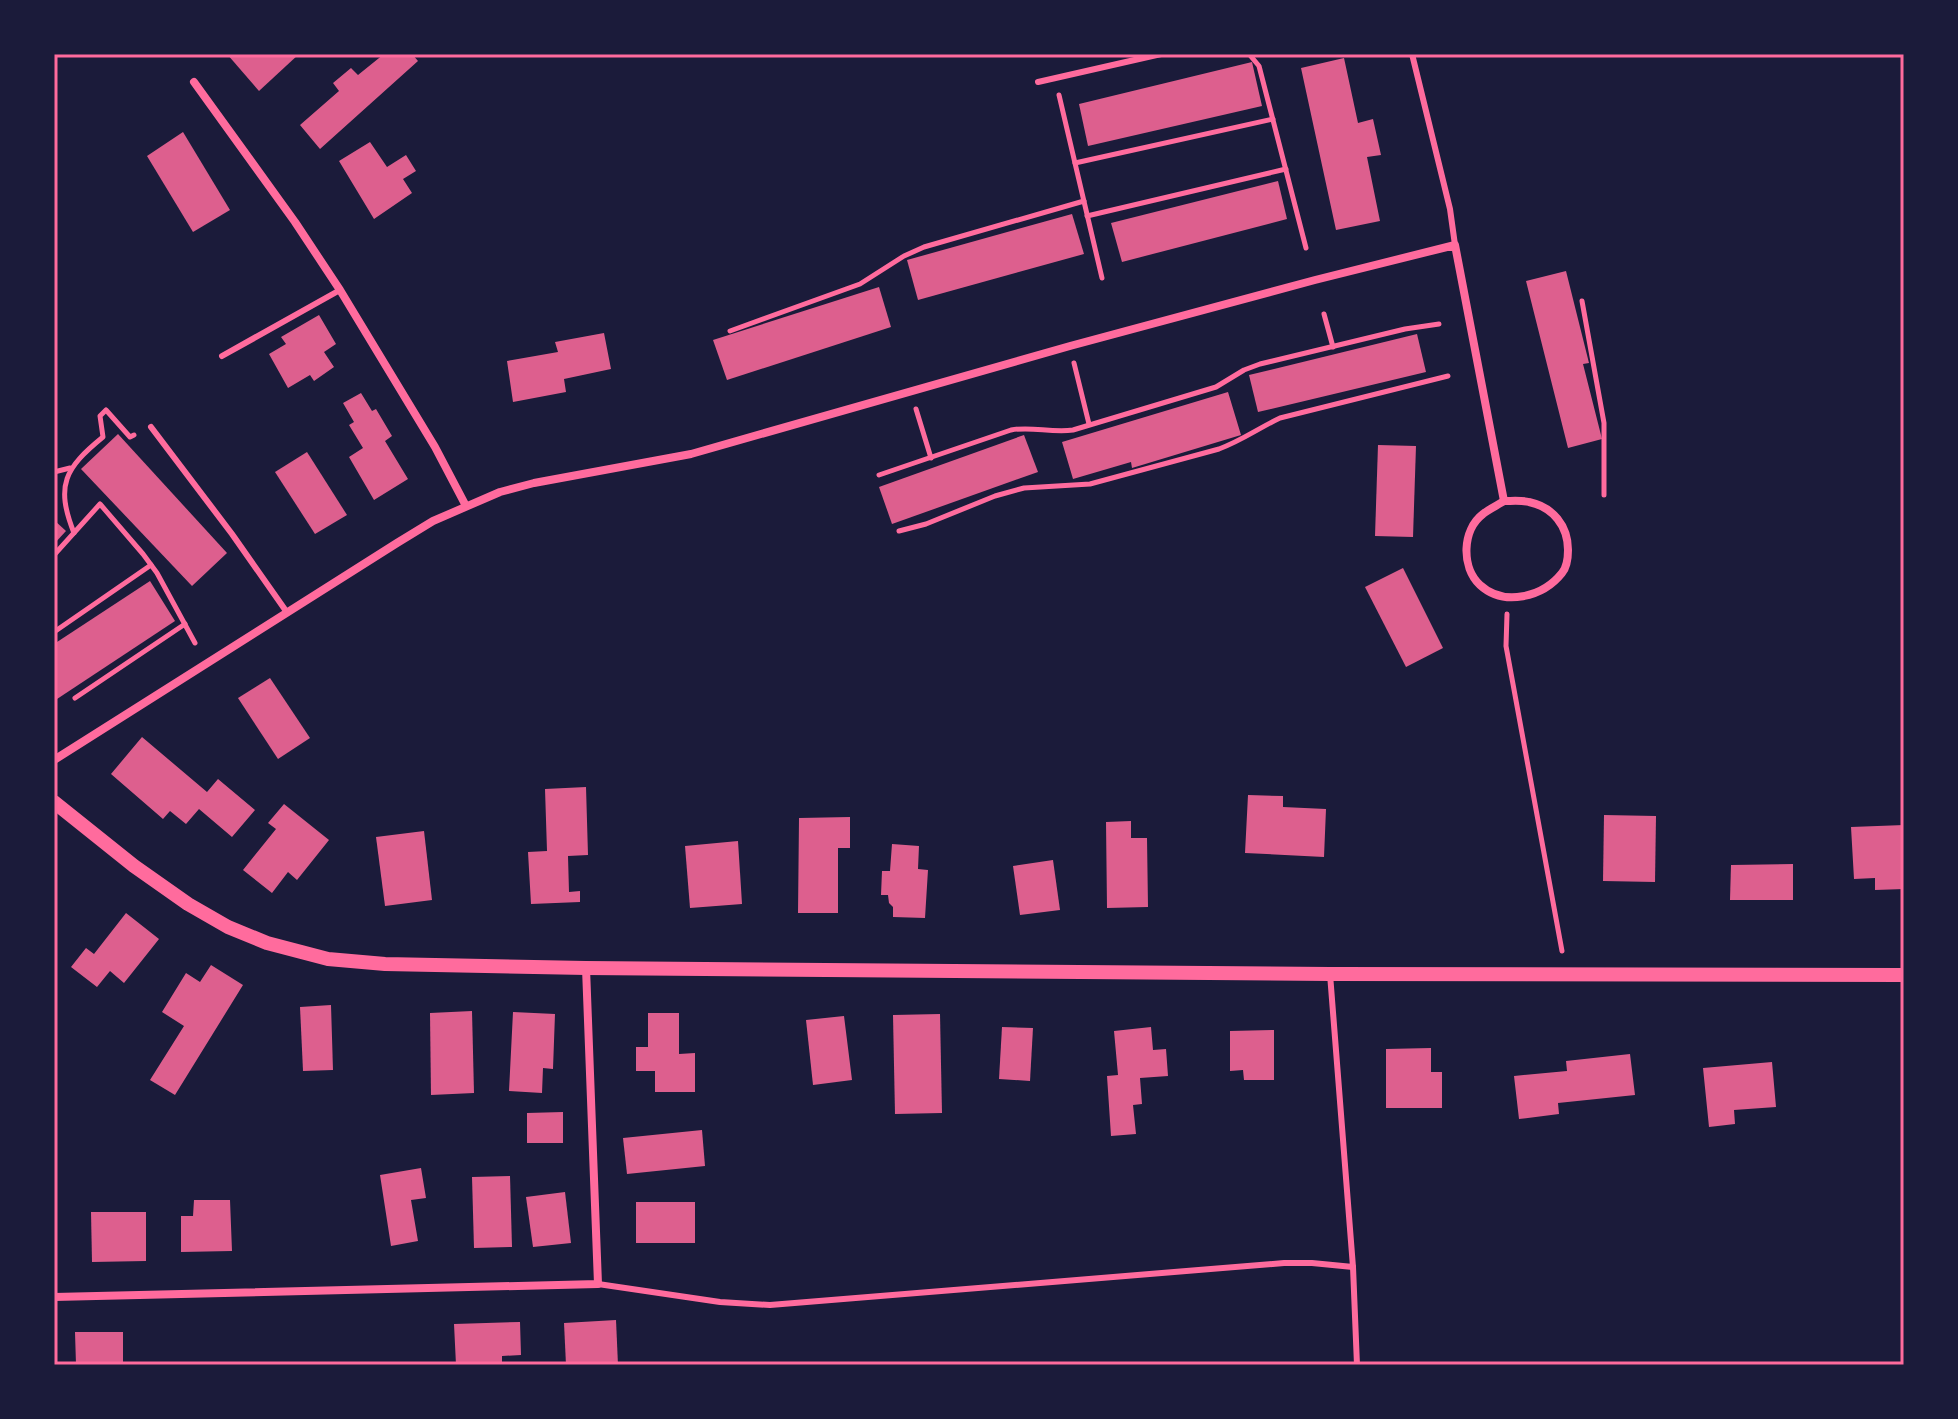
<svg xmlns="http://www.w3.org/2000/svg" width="1958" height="1419" viewBox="0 0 1958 1419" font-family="Raleway,sans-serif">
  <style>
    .building { fill: #dd5f8e }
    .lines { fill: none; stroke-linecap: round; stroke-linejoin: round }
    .path { stroke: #ff6b9d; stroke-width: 5 }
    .service { stroke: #ff6b9d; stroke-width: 6 }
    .minor { stroke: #ff6b9d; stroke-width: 8 }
    .tertiary { stroke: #ff6b9d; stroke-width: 14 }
    .neatline { fill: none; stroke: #ff6b9d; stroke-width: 3 }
  </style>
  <rect width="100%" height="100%" fill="#1b1b3a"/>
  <g class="building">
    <path d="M227,54H299L259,91Z"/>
    <path d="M384,54H412L418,61L320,149L300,125L339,91L333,83L351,68L358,75Z"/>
    <path d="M1344,58L1358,123L1373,119L1381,155L1367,157L1380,221L1336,230L1301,68Z"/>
    <path d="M1252,62L1262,106L1088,146L1079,104Z"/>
    <path d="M183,132L230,210L193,232L147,156Z"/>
    <path d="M370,142L387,167L406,155L416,171L403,179L412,193L374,219L339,161Z"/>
    <path d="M1278,181L1287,219L1122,262L1111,223Z"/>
    <path d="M1072,214L1084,254L918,300L907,260Z"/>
    <path d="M1566,271L1589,363L1583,364L1602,439L1568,448L1526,281Z"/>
    <path d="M879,287L891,327L727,380L713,340Z"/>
    <path d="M319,315L336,344L324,352L334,367L314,381L310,375L288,388L269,354L286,344L281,337Z"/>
    <path d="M604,333L611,369L564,379L566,392L513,402L507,361L558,352L555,342Z"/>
    <path d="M1417,334L1426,372L1258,412L1249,375Z"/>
    <path d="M1228,392L1241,435L1132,468L1131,462L1073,479L1062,442Z"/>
    <path d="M361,393L372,411L376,409L392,436L385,441L408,479L374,500L349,457L363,448L349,425L354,422L343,403Z"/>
    <path d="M118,434L227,553L192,586L81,469Z"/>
    <path d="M1024,435L1038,472L892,524L879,487Z"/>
    <path d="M1378,445L1416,446L1413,537L1375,536Z"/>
    <path d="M307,452L347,515L315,534L275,472Z"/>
    <path d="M54,520L66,531L54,544Z"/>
    <path d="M1403,568L1443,648L1406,667L1365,587Z"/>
    <path d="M150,581L175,621L54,701V644Z"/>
    <path d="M270,678L310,738L278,759L238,698Z"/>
    <path d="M142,737L207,792L218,779L255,810L232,837L199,809L186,824L170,811L163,819L111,774Z"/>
    <path d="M586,787L588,855L568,856L569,892L580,891V902L531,904L528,852L547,851L545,789Z"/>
    <path d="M1248,795L1283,796V807L1326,809L1324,857L1245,853Z"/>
    <path d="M284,804L329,840L297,880L288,872L272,893L243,870L276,829L268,823Z"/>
    <path d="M1604,815L1656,816L1655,882L1603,881Z"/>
    <path d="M850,817V848H838V913H798L799,818Z"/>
    <path d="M1131,821V838H1147L1148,907L1107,908L1106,822Z"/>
    <path d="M1904,825V889L1875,890V878L1854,879L1851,827Z"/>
    <path d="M424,831L432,900L385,906L376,837Z"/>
    <path d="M738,841L742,904L690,908L685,846Z"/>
    <path d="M892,844L919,846L918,869L928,870L925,918L893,917V907L889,903L888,895H881L882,871H890Z"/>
    <path d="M1053,860L1060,910L1020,915L1013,866Z"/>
    <path d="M1793,864V900H1730L1731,865Z"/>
    <path d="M126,913L159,939L124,983L110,971L97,987L71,967L86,948L94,954Z"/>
    <path d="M211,965L243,985L175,1095L150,1080L184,1026L162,1012L186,973L200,982Z"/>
    <path d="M331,1005L333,1070L303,1071L300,1007Z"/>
    <path d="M472,1011L474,1093L431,1095L430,1013Z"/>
    <path d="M513,1012L555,1014L553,1069L543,1068L542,1093L509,1091Z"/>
    <path d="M648,1013H679V1054L695,1053V1092H655V1071H636V1047H648Z"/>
    <path d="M940,1014L942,1113L895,1114L893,1015Z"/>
    <path d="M844,1016L852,1080L813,1085L806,1020Z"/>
    <path d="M1002,1027L1033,1028L1030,1081L999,1079Z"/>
    <path d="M1151,1027L1153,1050L1166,1049L1168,1076L1140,1078L1142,1104L1133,1105L1136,1134L1111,1136L1107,1076L1118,1075L1114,1031Z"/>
    <path d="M1274,1030V1080H1244L1243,1070L1230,1071V1031Z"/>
    <path d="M1431,1048V1072H1442V1108H1386V1049Z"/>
    <path d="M1630,1054L1635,1095L1558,1103L1559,1114L1519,1119L1514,1076L1567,1071L1566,1061Z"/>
    <path d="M1772,1062L1776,1107L1734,1110L1735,1124L1709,1127L1703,1068Z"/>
    <path d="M563,1112V1143H527V1113Z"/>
    <path d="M702,1130L705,1166L627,1174L623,1138Z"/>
    <path d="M421,1168L426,1198L411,1200L418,1241L391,1246L380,1175Z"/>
    <path d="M510,1176L512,1247L474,1248L472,1177Z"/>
    <path d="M565,1192L571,1243L533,1247L526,1197Z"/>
    <path d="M194,1200H230L232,1251L181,1252V1216H193Z"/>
    <rect x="636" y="1202" width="59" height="41"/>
    <path d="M91,1212H146V1261L92,1262Z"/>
    <path d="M616,1320L618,1365H566L564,1323Z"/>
    <path d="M520,1322L521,1355L502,1356V1365H456L454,1324Z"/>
    <path d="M75,1332H123V1365H76Z"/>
  </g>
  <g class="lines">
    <g class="path">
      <path d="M1249,54L1259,66L1306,248"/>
      <path d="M1059,95L1102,278"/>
      <path d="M1075,163L1273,119"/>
      <path d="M1087,216L1286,169"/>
      <path d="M1582,301L1604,423V495"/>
      <path d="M1324,314L1333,347"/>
      <path d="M730,331L860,284L904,256L924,247L1084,201"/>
      <path d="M1074,363L1089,424"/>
      <path d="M916,409L931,458"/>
      <path d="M54,472L70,468"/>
      <path d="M879,475L1011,430C1031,426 1051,433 1073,430L1216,387L1244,370L1260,364L1405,329L1439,324"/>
      <path d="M899,531L926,524L995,496L1024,488L1090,484L1219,449C1241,441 1259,428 1280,418L1448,376"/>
      <path d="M74,533C55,485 65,468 103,437L100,416L106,410L130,437L134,435"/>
      <path d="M54,555L100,504L143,554L157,573L195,643"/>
      <path d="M1507,614L1506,646L1562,951"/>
      <path d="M54,632L151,565"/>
      <path d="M75,698L185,624"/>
    </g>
    <g class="service">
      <path d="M1412,54L1450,209L1455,245"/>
      <path d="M1038,82L1161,54"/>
      <path d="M222,356L340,290"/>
      <path d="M151,427L232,534L286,611"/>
      <path d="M1353,1267L1357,1365"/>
      <path d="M598,1284L720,1302L770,1305L1284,1263H1312L1353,1267L1330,974"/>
    </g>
    <g class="minor">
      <path d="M194,82L295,222L340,290L435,447L466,506"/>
      <path d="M1504,501C1512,501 1522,500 1529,502C1553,507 1568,526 1568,550C1568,558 1567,567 1562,573C1543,597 1504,607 1480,585C1461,567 1462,530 1483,514C1489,509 1498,505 1504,501Z"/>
      <path d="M54,760L397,543L433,521L500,492L534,483L691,454L1070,346L1315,280L1455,245L1504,501"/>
      <path d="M54,1297L598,1284L586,968"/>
    </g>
    <path class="tertiary" d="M54,802L134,866L188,904L228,927L267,943L328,959L385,964L586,968L1330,974L1904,975"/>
  </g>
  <rect width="1958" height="1419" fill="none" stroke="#1b1b3a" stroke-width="112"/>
  <rect x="56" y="56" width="1846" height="1307" class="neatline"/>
</svg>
